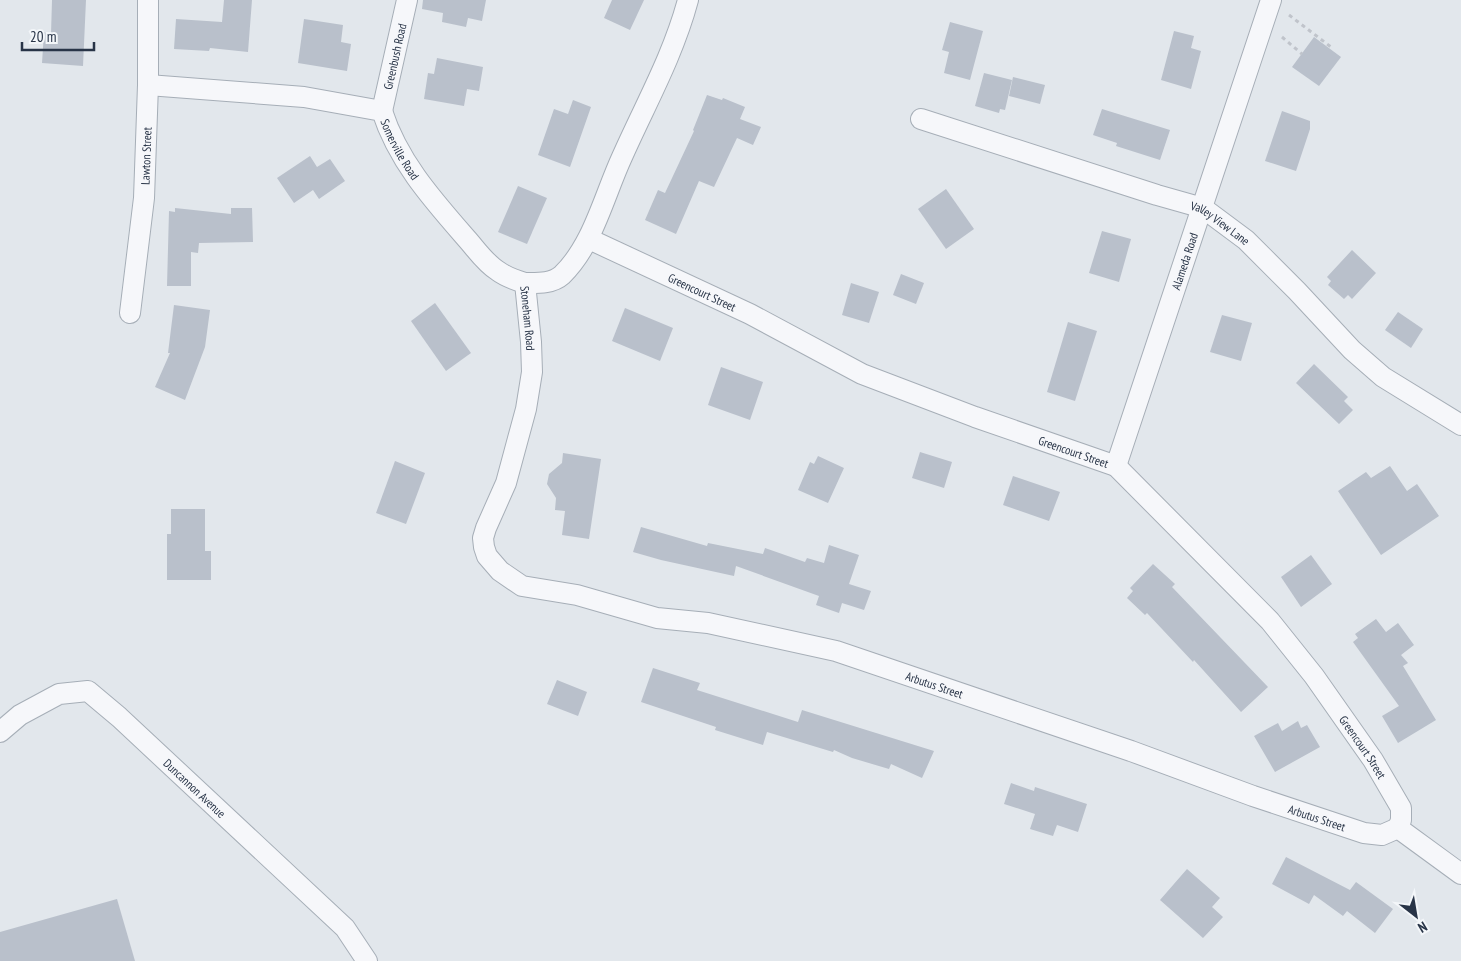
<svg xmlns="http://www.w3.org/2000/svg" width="1461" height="961" viewBox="0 0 1461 961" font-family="'PT Sans Narrow',sans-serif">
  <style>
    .building { fill: #b9c0cb }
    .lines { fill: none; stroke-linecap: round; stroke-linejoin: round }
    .minor-casing { stroke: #a6aeb7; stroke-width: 22 }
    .path { stroke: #c0c4cb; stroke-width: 3; stroke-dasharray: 4 4; stroke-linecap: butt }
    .minor { stroke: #f6f7fa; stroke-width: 20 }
    .labels { text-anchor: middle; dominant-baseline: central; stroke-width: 4.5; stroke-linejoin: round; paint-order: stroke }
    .street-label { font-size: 12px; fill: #283447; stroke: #f3f6f9 }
  </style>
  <rect width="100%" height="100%" fill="#e2e7ec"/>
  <g class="building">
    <path d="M52,0H86L83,66L42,63L44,32L51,34Z"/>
    <path d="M224,0H252L248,52L210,48L209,51L174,49L176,19L222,22Z"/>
    <path d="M423,0H486L482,21L468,18L466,27L442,22L443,13L422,9Z"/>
    <path d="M612,0H644L630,30L604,18Z"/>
    <path d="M304,19L343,25L341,42L351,44L347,71L298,63Z"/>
    <path d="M950,22L983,31L970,80L944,73L949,52L942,50Z"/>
    <path d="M1174,31L1194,36L1191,48L1201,51L1191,89L1161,80Z"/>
    <path d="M1314,37L1341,57L1319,86L1292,67Z"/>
    <path d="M437,58L483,67L479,91L467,89L464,106L424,99L428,73L434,74Z"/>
    <path d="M984,73L1012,80L1005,110L1000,109L999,113L975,106Z"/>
    <path d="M1013,77L1045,85L1040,104L1009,96Z"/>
    <path d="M707,95L722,100L723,98L745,107L740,119L761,127L753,145L737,138L714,187L699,181L676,234L645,220L658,190L665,193L694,131L693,130Z"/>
    <path d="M573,100L591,107L570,167L538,155L554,109L568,114Z"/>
    <path d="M1102,109L1170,130L1160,160L1116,146L1117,143L1093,135Z"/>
    <path d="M1282,111L1310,121V129L1296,171L1265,161Z"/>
    <path d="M310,156L317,167L330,159L345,181L319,199L313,190L294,203L277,178Z"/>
    <path d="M518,186L547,198L527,244L498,232Z"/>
    <path d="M946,189L974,229L946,249L918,209Z"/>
    <path d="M175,208L231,214V208H252L253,242L199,243L198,253L191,252V286H167L169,211L175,212Z"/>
    <path d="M1102,231L1131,239L1119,282L1089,273Z"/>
    <path d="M1352,250L1376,273L1352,299L1348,295L1344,299L1328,285L1331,281L1327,277Z"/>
    <path d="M901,274L924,283L916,304L893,295Z"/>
    <path d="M851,283L879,292L869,323L842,315Z"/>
    <path d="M435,303L471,353L446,371L411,321Z"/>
    <path d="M174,305L210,310L205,347L185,400L155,387L170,353H168Z"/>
    <path d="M625,308L673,328L660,361L612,341Z"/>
    <path d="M1398,312L1423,329L1411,348L1385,330Z"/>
    <path d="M1222,315L1252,323L1241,361L1210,352Z"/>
    <path d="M1068,322L1097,331L1075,401L1047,392Z"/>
    <path d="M1314,364L1348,397L1344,401L1353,410L1339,424L1296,383Z"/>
    <path d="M721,367L763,382L750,420L708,405Z"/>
    <path d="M920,452L952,462L944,488L912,478Z"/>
    <path d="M563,453L601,459L589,539L562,535L565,511L555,510L556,498L547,484L549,474L562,463Z"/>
    <path d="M818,456L844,468L828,503L798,490L810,462L814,464Z"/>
    <path d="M395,461L425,473L406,524L376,513Z"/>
    <path d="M1390,466L1407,491L1417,484L1439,516L1381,555L1338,491L1366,472L1371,478Z"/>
    <path d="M1013,476L1060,492L1049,521L1003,505Z"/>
    <path d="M171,509H205V551H211V580H167V534H171Z"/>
    <path d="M641,527L707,546L708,543L763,554L765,548L805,562L807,558L824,563L829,545L859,555L849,584L871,591L864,610L842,603L839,613L816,605L819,596L736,566L734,576L661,560L633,552Z"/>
    <path d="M1311,555L1332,584L1301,607L1281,577Z"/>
    <path d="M1153,564L1175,584L1172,587L1268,687L1241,712L1194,660L1193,662L1147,613L1145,615L1127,598L1133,591L1130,588Z"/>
    <path d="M1376,619L1386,632L1398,623L1414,645L1401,655L1408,663L1403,666L1436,720L1398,743L1382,716L1399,706L1353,642L1358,638L1355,634Z"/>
    <path d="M653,668L700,683L697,690L798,722L802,710L934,751L922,778L891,764L889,769L852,758L834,750L833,752L767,732L763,745L715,730L716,727L641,702Z"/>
    <path d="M557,680L587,692L578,716L547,704Z"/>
    <path d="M1298,721L1301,728L1307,725L1320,747L1275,772L1254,736L1278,723L1282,731Z"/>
    <path d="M1011,783L1034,791L1035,787L1087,804L1078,832L1057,825L1053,836L1030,829L1035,814L1004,804Z"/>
    <path d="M1286,857L1350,890L1356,882L1393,909L1375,933L1347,911L1343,916L1314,895L1309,904L1272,884Z"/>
    <path d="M1187,869L1220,898L1212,907L1223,917L1203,938L1160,900Z"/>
    <path d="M117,899L135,961H0V932Z"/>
  </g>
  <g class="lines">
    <g class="minor-casing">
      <g id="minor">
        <path id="s1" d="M688,0C673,56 645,105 622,157C604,196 593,245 562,275C552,284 537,283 525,283L531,342L532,372L526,409L506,483L486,528L483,538L484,547L487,556L500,571L522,586L577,595L657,618L708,623L836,651L1131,751L1253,796L1364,833L1382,835L1398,828"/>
        <path id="s2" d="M148,85L304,97L382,111C398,161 432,199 466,238C476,249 485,263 498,271C506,277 515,280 525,283"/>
        <path id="s3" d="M382,111L407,0"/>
        <path id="s4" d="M921,119L1157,195L1203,208L1246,240L1297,291L1352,350L1383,377L1461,425"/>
        <path id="s5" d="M589,239L750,314L862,374L975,417L1116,466L1270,621L1314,676L1373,760L1401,808V820L1398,828L1461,874"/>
        <path id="s6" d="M130,313L144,198L148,85V0"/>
        <path id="s7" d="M1116,466L1271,0"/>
        <path id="s8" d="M0,732L20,715L59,694L88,691L119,717L345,928L367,961"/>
      </g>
    </g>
    <g class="path">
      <path d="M1289,15L1331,47"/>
      <path d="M1282,37L1302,54"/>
    </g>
    <use href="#minor" class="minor"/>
  </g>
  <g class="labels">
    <g class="street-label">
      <text stroke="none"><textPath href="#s3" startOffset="56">Greenbush Road</textPath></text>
      <text stroke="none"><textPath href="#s2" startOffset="278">Somerville Road</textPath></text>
      <text stroke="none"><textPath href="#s6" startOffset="158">Lawton Street</textPath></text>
      <text stroke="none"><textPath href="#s4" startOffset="318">Valley View Lane</textPath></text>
      <text stroke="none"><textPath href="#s7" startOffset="216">Alameda Road</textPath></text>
      <text stroke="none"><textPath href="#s5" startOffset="125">Greencourt Street</textPath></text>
      <text stroke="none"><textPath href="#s1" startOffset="378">Stoneham Road</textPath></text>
      <text stroke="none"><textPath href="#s5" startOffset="530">Greencourt Street</textPath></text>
      <text stroke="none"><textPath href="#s1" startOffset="1096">Arbutus Street</textPath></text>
      <text stroke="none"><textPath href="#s5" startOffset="950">Greencourt Street</textPath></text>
      <text stroke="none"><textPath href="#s8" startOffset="244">Duncannon Avenue</textPath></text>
      <text stroke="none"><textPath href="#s1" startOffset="1501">Arbutus Street</textPath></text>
    </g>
  </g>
  <g transform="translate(1416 916) rotate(149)" stroke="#f3f6f9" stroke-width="4" paint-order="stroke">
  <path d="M0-4L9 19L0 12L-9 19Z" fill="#283447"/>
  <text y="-8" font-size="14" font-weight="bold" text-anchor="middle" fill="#283447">N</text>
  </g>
  <path d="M22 42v8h72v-8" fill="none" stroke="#283447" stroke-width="2.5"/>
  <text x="30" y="42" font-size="15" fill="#283447" stroke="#f3f6f9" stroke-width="4" paint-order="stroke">20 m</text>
</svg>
